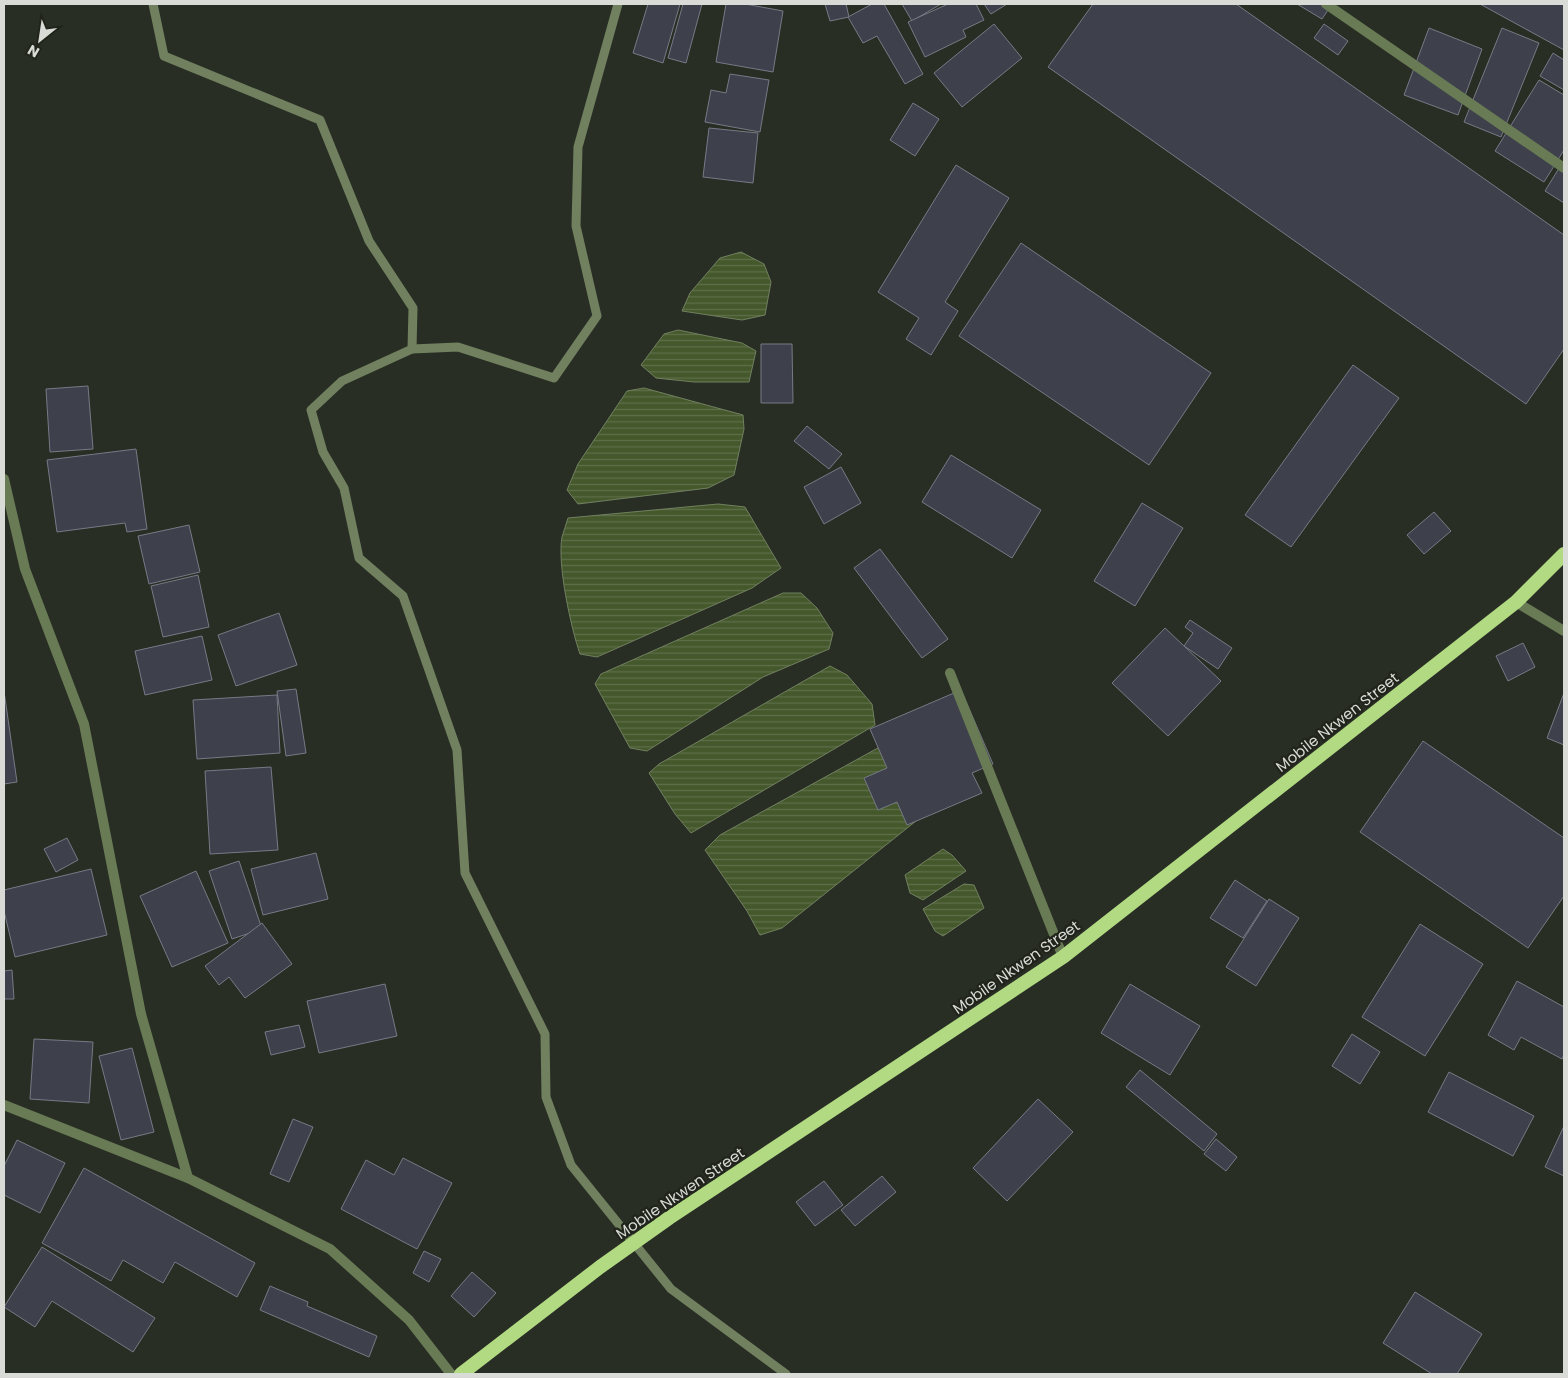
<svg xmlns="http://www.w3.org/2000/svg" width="1568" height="1378" viewBox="0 0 1568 1378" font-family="Poppins,sans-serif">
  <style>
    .water { fill: url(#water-rules); stroke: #71805f }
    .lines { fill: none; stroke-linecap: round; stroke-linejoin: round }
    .stream { stroke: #71805f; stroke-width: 9 }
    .building { fill: #3e414b; stroke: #777a85 }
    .minor { stroke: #697b55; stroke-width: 10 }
    .tertiary { stroke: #697b55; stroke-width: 10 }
    .trunk { stroke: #b2da82; stroke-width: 14 }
    .labels { text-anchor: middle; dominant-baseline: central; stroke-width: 4.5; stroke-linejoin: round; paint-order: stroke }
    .street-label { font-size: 15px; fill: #d9dcd6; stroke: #20241b }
  </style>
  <defs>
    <pattern id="water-rules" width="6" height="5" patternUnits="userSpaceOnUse" patternTransform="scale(1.25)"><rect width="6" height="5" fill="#45582c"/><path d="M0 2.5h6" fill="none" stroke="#5f6f4a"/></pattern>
  </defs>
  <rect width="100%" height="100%" fill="#292e25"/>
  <g class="water">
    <path d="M741,252L764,264L771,282L765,315L742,320L682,311L690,293L720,258Z"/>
    <path d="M678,330L742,343L756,351L749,382H694L656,378L641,365L664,334Z"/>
    <path d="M644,388L743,415L744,429L734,475L708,488L578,504L567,490L578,464L627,391Z"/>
    <path d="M718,504L745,507L781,568L752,588L597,657L580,654C571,628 557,564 562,537C564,531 566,524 568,518Z"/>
    <path d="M783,593H801L817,608L833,633L829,649L763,677L647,751L630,748L595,684L601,674Z"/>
    <path d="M830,666L847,675L872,704L875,725L691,833L675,814L649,773L659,764Z"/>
    <path d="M896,738L936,805L782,928L760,935L747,911L705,850L720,835Z"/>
    <path d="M943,849L952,855L966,871L923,900L910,893L905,875Z"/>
    <path d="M964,884L974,885L984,908L943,936L935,931L923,909Z"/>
  </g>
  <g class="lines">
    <g class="stream">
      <path d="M153,4L164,56L320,120L369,241L413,308L412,349L342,381L311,410L323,452L344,488L359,558L403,596L457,750L465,873L545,1034L546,1097L571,1165L671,1289L786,1374"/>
      <path d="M412,349L458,347L554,378L597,316L576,226L578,147L618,4"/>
    </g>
  </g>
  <g class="building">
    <path d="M648,4H680L663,63L633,53Z"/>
    <path d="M683,4H702L686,63L668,58Z"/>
    <path d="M726,4H745L783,11L773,72L716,62Z"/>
    <path d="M825,4H846L849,17L830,21Z"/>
    <path d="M872,4H884L923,74L905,84L877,36L863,43L848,17Z"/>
    <path d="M902,4H941L912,21Z"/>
    <path d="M948,4H976L984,20L963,30L966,37L925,57L908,22Z"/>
    <path d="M984,4H1007L991,14Z"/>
    <path d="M1093,4H1236L1564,235V349L1526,404L1048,67Z"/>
    <path d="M1297,4H1332L1322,19Z"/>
    <path d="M1480,4H1564V50Z"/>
    <path d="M994,24L1022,58L962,107L934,73Z"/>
    <path d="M1324,24L1348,41L1338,55L1314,38Z"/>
    <path d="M1429,28L1482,49L1458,115L1404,95Z"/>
    <path d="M1502,28L1539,43L1501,137L1464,122Z"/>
    <path d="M1553,53L1564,60V90L1540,76Z"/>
    <path d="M730,74L769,80L760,132L705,122L711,90L726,93Z"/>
    <path d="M1539,80L1564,95V150L1544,182L1495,151Z"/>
    <path d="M913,103L939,119L915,156L890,140Z"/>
    <path d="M709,128L758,133L753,183L703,177Z"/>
    <path d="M1564,160V203L1545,191Z"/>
    <path d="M956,165L1009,198L945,302L958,311L931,355L906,339L919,318L878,292Z"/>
    <path d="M1021,243L1211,373L1149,465L959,336Z"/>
    <path d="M761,344H792L793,403H761Z"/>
    <path d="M1353,365L1399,398L1291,547L1245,515Z"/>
    <path d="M88,386L93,449L50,452L46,389Z"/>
    <path d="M807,426L842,454L829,469L794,441Z"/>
    <path d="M136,449L147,529L127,532L125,523L57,532L47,460Z"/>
    <path d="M951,455L1041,510L1012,558L922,502Z"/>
    <path d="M841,467L861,503L824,524L804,487Z"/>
    <path d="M1142,503L1183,528L1135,606L1094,581Z"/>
    <path d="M1434,512L1451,531L1424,554L1407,535Z"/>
    <path d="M189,525L200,572L149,584L138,536Z"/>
    <path d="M880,549L948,639L922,658L854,568Z"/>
    <path d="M198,575L209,627L163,637L151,586Z"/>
    <path d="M279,613L297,665L236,686L218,635Z"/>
    <path d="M1190,620L1232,648L1218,669L1184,646L1193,633L1185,627Z"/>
    <path d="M1165,628L1221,681L1168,736L1112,683Z"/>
    <path d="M202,636L212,680L145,695L135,651Z"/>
    <path d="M1523,643L1535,667L1508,681L1496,656Z"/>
    <path d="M296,689L306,753L286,756L277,691Z"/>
    <path d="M961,690L993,764L972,773L982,793L907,825L897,802L878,810L864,778L887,768L870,729Z"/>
    <path d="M4,691L17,782L4,784Z"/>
    <path d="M1564,693V745L1547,738Z"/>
    <path d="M277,695L280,753L197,759L193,700Z"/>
    <path d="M1423,741L1564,838V896L1528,948L1360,832Z"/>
    <path d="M271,767L278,850L210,854L205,771Z"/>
    <path d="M67,838L78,860L56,872L44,849Z"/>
    <path d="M316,853L328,899L263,915L251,869Z"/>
    <path d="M239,861L262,929L232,939L209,871Z"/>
    <path d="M91,869L107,935L15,957L4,911V890Z"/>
    <path d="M196,871L228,943L172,967L140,896Z"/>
    <path d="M1235,880L1267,901L1243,938L1210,918Z"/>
    <path d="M1269,899L1299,918L1256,986L1226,967Z"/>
    <path d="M262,923L292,964L245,998L229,977L219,985L205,966Z"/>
    <path d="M1420,924L1483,964L1425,1056L1362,1017Z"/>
    <path d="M12,970L14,999H4V971Z"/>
    <path d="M1517,981L1564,1007V1055L1562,1059L1521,1037L1514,1050L1488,1035Z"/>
    <path d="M385,984L397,1036L319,1053L307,1001Z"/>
    <path d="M1130,984L1200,1026L1170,1075L1101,1033Z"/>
    <path d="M299,1025L305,1047L271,1055L265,1032Z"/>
    <path d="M1352,1034L1380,1052L1360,1084L1332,1066Z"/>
    <path d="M34,1039L93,1042L89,1103L30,1099Z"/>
    <path d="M132,1048L154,1132L121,1140L99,1056Z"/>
    <path d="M1140,1070L1217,1134L1204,1151L1126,1087Z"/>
    <path d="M1449,1072L1534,1116L1513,1156L1428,1112Z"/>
    <path d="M1038,1099L1073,1132L1007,1201L973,1168Z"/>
    <path d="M293,1119L313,1127L289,1182L270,1174Z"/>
    <path d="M1564,1126V1176L1545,1167Z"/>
    <path d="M1216,1139L1237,1157L1226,1171L1204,1154Z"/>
    <path d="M17,1140L65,1163L40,1213L4,1195V1166Z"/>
    <path d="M403,1158L452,1183L417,1249L341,1209L366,1160L394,1175Z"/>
    <path d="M84,1168L255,1263L237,1297L175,1262L163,1283L123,1260L111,1281L42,1243Z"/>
    <path d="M882,1176L896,1192L855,1226L841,1210Z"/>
    <path d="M824,1181L843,1205L815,1226L796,1202Z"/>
    <path d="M42,1247L155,1318L133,1352L52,1301L35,1327L4,1307Z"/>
    <path d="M424,1251L441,1259L429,1282L413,1273Z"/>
    <path d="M472,1272L496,1293L474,1317L451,1296Z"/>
    <path d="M270,1286L308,1302L307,1306L377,1336L369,1357L260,1310Z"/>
    <path d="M1415,1292L1482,1334L1457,1374H1432L1383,1343Z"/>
  </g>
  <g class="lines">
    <g class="minor">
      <path d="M1326,4L1564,168"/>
      <path d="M4,479L25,569L84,724L141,1014L188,1178"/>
      <path d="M950,673L1063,957"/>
      <path d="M4,1105L188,1178L330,1249L409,1320L451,1374"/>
    </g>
    <path class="tertiary" d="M1516,602L1564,631"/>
    <path class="trunk" d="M461,1374L600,1267L669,1218L1063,957L1516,602L1564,554"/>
  </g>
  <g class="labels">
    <g class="street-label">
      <text transform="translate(1337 722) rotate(-38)">Mobile Nkwen Street</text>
      <text transform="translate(1016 967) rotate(-35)">Mobile Nkwen Street</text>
      <text transform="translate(680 1193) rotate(-34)">Mobile Nkwen Street</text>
    </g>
  </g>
  <rect width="1568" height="1378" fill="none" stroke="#d9dcd6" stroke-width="10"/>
  <g transform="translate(40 40) rotate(210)" stroke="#20241b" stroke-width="4" paint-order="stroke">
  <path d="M0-4L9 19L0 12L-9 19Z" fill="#d9dcd6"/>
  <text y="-8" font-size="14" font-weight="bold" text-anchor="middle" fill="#d9dcd6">N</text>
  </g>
</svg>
